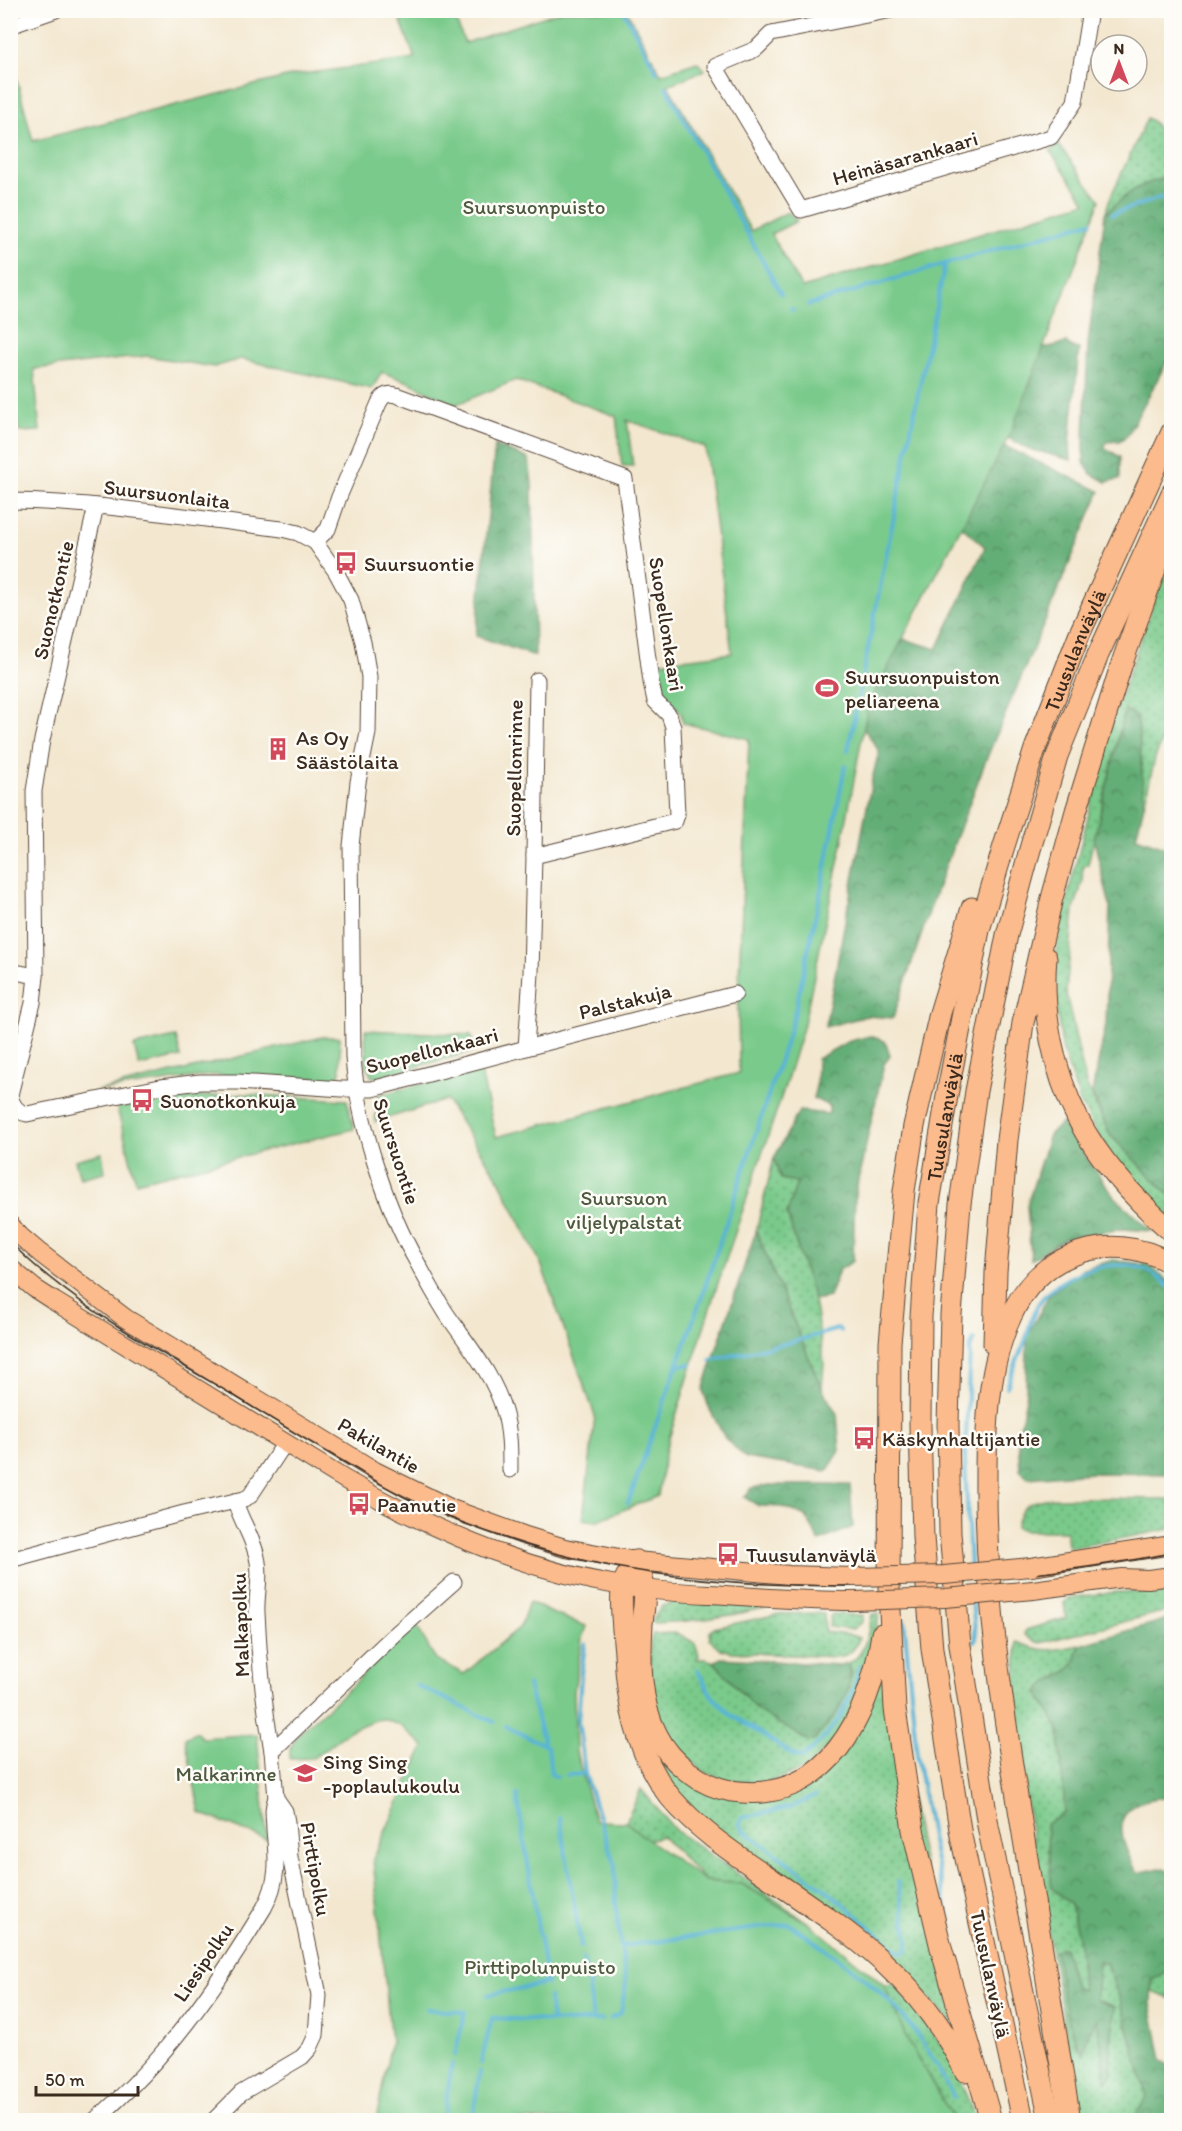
<svg xmlns="http://www.w3.org/2000/svg" width="1182" height="2131" viewBox="0 0 1182 2131" font-family="Itim,sans-serif">
  <style>
    .grass { fill: url(#grass-dots); stroke: #5a7a54; stroke-width: 1.5 }
    .forest { fill: url(#forest-crowns); stroke: #4f6c4a; stroke-width: 1.5 }
    .green { fill: #7aca8b; stroke: #5a7a54; stroke-width: 1.5 }
    .lines { fill: none; stroke-linecap: round; stroke-linejoin: round }
    .stream { stroke: #58b4d6; stroke-width: 4 }
    .minor-casing { stroke: #574639; stroke-width: 17 }
    .major-casing { stroke: #574639; stroke-width: 20 }
    .highway-casing { stroke: #574639; stroke-width: 23 }
    .minor { stroke: #fff; stroke-width: 15 }
    .major { stroke: #fbbb8c; stroke-width: 18 }
    .highway { stroke: #fbbb8c; stroke-width: 21 }
    .tram { stroke: #3b2a1e; stroke-width: 1.5 }
    .major-bridge-casing { stroke: #574639; stroke-width: 20; stroke-linecap: butt }
    .major-bridge { stroke: #fbbb8c; stroke-width: 18 }
    .labels { text-anchor: middle; dominant-baseline: central; stroke-width: 5; stroke-linejoin: round; paint-order: stroke }
    .street-label { font-size: 21px; fill: #3b2a1e; stroke: #fdfcf7 }
    .park-label { font-size: 21px; fill: #4e5a3f; stroke: #fdfcf7 }
    .poi-label { font-size: 21px; fill: #3b2a1e; stroke: #fdfcf7; text-anchor: start }
  </style>
  <defs>
    <pattern id="grass-dots" width="8" height="8" patternUnits="userSpaceOnUse" patternTransform="scale(1.5)"><rect width="8" height="8" fill="#7aca8b"/><path d="M2 2h.1M6 6h.1" fill="none" stroke="#65a471" stroke-width="1.8" stroke-linecap="round"/></pattern>
    <pattern id="forest-crowns" width="20" height="18" patternUnits="userSpaceOnUse" patternTransform="scale(1.5)"><rect width="20" height="18" fill="#63ae77"/><path d="M2 6a3 3 0 1 1 6 0M12 15a3 3 0 1 1 6 0" fill="none" stroke="#538e61"/></pattern>
  </defs>
  <rect width="100%" height="100%" fill="#fdfcf7"/>
  <filter id="ink" filterUnits="userSpaceOnUse"><feTurbulence type="fractalNoise" baseFrequency=".0167" numOctaves="2"/><feDisplacementMap in="SourceGraphic" scale="12" xChannelSelector="R" yChannelSelector="G"/><feConvolveMatrix kernelMatrix="1 2 1 2 8 2 1 2 1" color-interpolation-filters="sRGB"/></filter>
  <filter id="wash" filterUnits="userSpaceOnUse"><feTurbulence type="fractalNoise" baseFrequency=".008" numOctaves="4" result="noise"/><feDisplacementMap in="SourceGraphic" scale="24" xChannelSelector="R" yChannelSelector="G"/><feGaussianBlur stdDeviation="1.35" result="paint"/><feColorMatrix in="noise" values="0 0 0 0 0 0 0 0 0 0 0 0 0 0 0 0 0 1.4 0 .05"/><feComposite in="paint" operator="in"/></filter>
  <g filter="url(#wash)">
    <rect width="100%" height="100%" fill="#f3e7cf"/>
    <g class="grass">
      <path d="M1147,118L1153,122L1171,146V177C1140,182 1127,194 1105,214L1110,198Z"/>
      <path d="M1171,553V718L1155,758L1144,805L1138,720L1125,710L1088,864L1084,866L1082,873L1083,880L1074,910L1066,993L1086,1084L1110,1135L1171,1197V1222L1120,1167L1099,1136L1080,1102L1063,1052L1055,1000V956L1064,911L1112,721Z"/>
      <path d="M774,1158L781,1179L797,1182L787,1214L814,1300L824,1362L822,1389L756,1231Z"/>
      <path d="M1085,1498L1171,1499V1529L1071,1548L1068,1545L1066,1531H1025L1016,1527C1017,1521 1019,1514 1023,1509C1036,1494 1068,1499 1085,1498Z"/>
      <path d="M1116,1592L1171,1593V1610L1040,1643L1033,1641L1024,1634L1026,1630L1066,1618L1064,1603L1068,1598Z"/>
      <path d="M679,1601L762,1607L764,1608C727,1617 692,1622 655,1623L652,1621L662,1606Z"/>
      <path d="M818,1613L824,1614L825,1632L851,1635L859,1638C856,1650 848,1656 836,1657L732,1652L721,1649L710,1640V1632L714,1628L779,1614Z"/>
      <path d="M832,1614L863,1615L862,1622L852,1630L829,1627L830,1617Z"/>
      <path d="M872,1614H879L869,1667L839,1735L805,1769L765,1783L724,1780L703,1771L683,1755L662,1726L651,1685L650,1643L653,1634L677,1633L695,1643L699,1655L697,1659H706L714,1662L743,1695L813,1740L834,1716L852,1675L849,1663C866,1654 868,1632 872,1614Z"/>
      <path d="M1017,1642C1044,1653 1052,1651 1080,1645C1078,1651 1077,1659 1073,1664C1065,1678 1049,1676 1038,1692L1059,1729L1065,1813L1046,1825L1052,1888L1071,1905L1079,1942L1082,1990L1075,1988L1064,1947L1055,1951L1076,2045L1084,2053L1087,2037L1097,2018L1107,2082L1112,2076L1110,2051L1115,2007L1096,2000L1099,1960L1106,1963L1120,1999L1147,2097L1133,2120H1082L1039,1883L1015,1728Z"/>
      <path d="M883,1659L956,2027L907,1974L713,1827L676,1790L651,1750L652,1741L690,1781L807,1784Z"/>
      <path d="M641,1789L675,1830L813,1926L742,1884L706,1881L662,1836L648,1840L626,1822Z"/>
      <path d="M1168,1971L1171,1975V1999L1152,1992V1979Z"/>
      <path d="M884,1985H895L951,2057L976,2120H954L908,2042Z"/>
    </g>
    <g class="forest">
      <path d="M1171,177V354L1127,436L1119,441L1107,442L1104,447L1120,457V479L1106,482L1091,474L1084,463V435L1088,343L1105,214C1127,194 1140,182 1171,177Z"/>
      <path d="M1066,343L1074,348L1079,349L1070,442L1071,460L1029,449L1008,438L1014,425L1031,351Z"/>
      <path d="M998,443L1100,491L986,760L939,883L893,1018L867,1016L825,1027L872,780L879,751L852,711L904,639L937,649L985,547L962,527L960,459Z"/>
      <path d="M495,445L529,459L532,484L535,656L476,636Z"/>
      <path d="M1125,709L1138,719L1144,805L1136,837L1171,849V1197L1110,1135L1092,1093L1106,1024L1110,906L1094,840Z"/>
      <path d="M870,1036L885,1041L890,1056L884,1064L855,1194L853,1261L839,1270L829,1297L814,1300L787,1214L797,1182L781,1179L774,1158L799,1111L829,1114V1106L813,1098L816,1087L817,1059L847,1042Z"/>
      <path d="M1062,1123L1113,1195L1152,1231L1123,1229L1066,1238L1031,1260L1027,1205L1049,1135Z"/>
      <path d="M756,1231L822,1389L837,1414L840,1451L827,1471L746,1458L725,1438L709,1408L703,1390Z"/>
      <path d="M1113,1260L1149,1265L1171,1284V1474L1093,1473L1028,1478L1020,1470L1018,1437L1026,1398L1027,1336L1049,1295L1081,1270Z"/>
      <path d="M769,1485H850L853,1527L819,1541L806,1516L783,1507L759,1506L744,1497L752,1488Z"/>
      <path d="M1171,1618V1794L1170,1796C1158,1798 1143,1799 1133,1806C1110,1821 1128,1855 1137,1873L1160,1868L1171,1872V1975L1168,1971L1152,1979L1151,2004L1162,2060L1171,2067V2120H1133L1147,2097L1120,1999L1106,1963L1099,1961L1096,2000L1115,2007L1110,2051L1112,2076L1106,2082L1097,2019L1087,2037L1084,2054C1066,2034 1061,1978 1055,1951L1064,1947L1075,1988L1082,1990L1079,1942L1071,1905L1052,1888L1046,1824L1065,1813L1059,1729L1038,1692C1049,1676 1065,1678 1073,1664C1077,1659 1078,1651 1080,1645Z"/>
      <path d="M721,1658L840,1665L849,1663C856,1692 833,1721 814,1740L808,1741L758,1711L714,1662Z"/>
    </g>
    <g class="green">
      <path d="M397,11H452L465,43L561,11H627L661,74L697,62L705,70L668,85L751,231L788,212L797,221L771,234L802,288L1086,202L1050,151L1059,145L1100,200L1011,432L868,705L842,844L803,1028L785,1086L715,1292L666,1448L658,1496L596,1521L583,1519L595,1416L541,1264L498,1178L446,1100L375,1122L378,1095L480,1069L496,1137L739,1073L738,1002L749,739L683,723L681,713L663,691L659,662L732,653L705,447L627,420L633,466H622L616,416L516,380L455,405L411,383L382,372L372,389L241,359L214,367L147,356L34,369L40,431L19,432L10,373V53L33,141L294,75L415,59Z"/>
      <path d="M365,1030L471,1035L475,1051L379,1077H372L366,1066Z"/>
      <path d="M176,1037L181,1057L139,1066L134,1046Z"/>
      <path d="M322,1037H340V1073L336,1079L211,1075L97,1091Z"/>
      <path d="M240,1094L347,1100L354,1129L136,1182L117,1108L155,1100Z"/>
      <path d="M102,1153L105,1172L80,1178L75,1160Z"/>
      <path d="M529,1602L554,1614L586,1626L582,1638L574,1692L576,1752L595,1821L626,1822L648,1840L706,1881L742,1884L813,1926L884,1985L908,2042L954,2120H376L391,2042L373,1859L424,1746L401,1726L384,1719L374,1720L351,1730L313,1758L290,1759V1749L300,1732L354,1684L415,1623L436,1660L464,1674L520,1627Z"/>
      <path d="M197,1732L202,1738L257,1734L267,1840L200,1813L185,1738Z"/>
    </g>
    <g class="lines">
      <g class="stream">
        <path d="M623,10L657,72"/>
        <path d="M666,87L781,294"/>
        <path d="M1112,214L1172,194"/>
        <path d="M808,305L945,264"/>
        <path d="M791,309L793,310"/>
        <path d="M848,750L916,404L945,264L1091,222"/>
        <path d="M711,1360L796,1341L838,1329L841,1331"/>
        <path d="M677,1366L691,1364"/>
        <path d="M1007,1387C1012,1371 1019,1356 1025,1341C1029,1329 1032,1313 1039,1303C1060,1273 1117,1254 1150,1272C1158,1276 1165,1284 1172,1289"/>
        <path d="M628,1503L703,1293L793,1020L822,886L845,766"/>
        <path d="M970,1567L965,1459L970,1348L974,1340"/>
        <path d="M972,1601L976,1638L974,1641"/>
        <path d="M904,1620L917,1755L931,1837L951,1931"/>
        <path d="M585,1644L581,1673L578,1721L585,1774L615,1866L616,1908L626,1983L621,2013L610,2019"/>
        <path d="M697,1670L712,1696L730,1714L795,1756L803,1757C827,1738 842,1718 853,1690C856,1682 857,1675 860,1667"/>
        <path d="M416,1685L494,1722"/>
        <path d="M528,1685L544,1744"/>
        <path d="M506,1726L548,1747L551,1774L557,1777"/>
        <path d="M567,1775L585,1774"/>
        <path d="M517,1795L547,1984"/>
        <path d="M815,1796L792,1807L741,1818L740,1825L743,1830L828,1891L890,1944L903,1953L908,1949V1939L898,1882"/>
        <path d="M560,1818L581,1946"/>
        <path d="M622,1946L789,1924C827,1951 873,1980 903,2016C924,2041 939,2069 954,2098"/>
        <path d="M583,1959L588,1979L593,2020"/>
        <path d="M488,1995L547,1983"/>
        <path d="M549,1997L552,2021"/>
        <path d="M427,2009L465,2012"/>
        <path d="M455,2055L465,2012"/>
        <path d="M481,2063L492,2018L571,2022L602,2020"/>
        <path d="M443,2120L452,2064"/>
        <path d="M472,2120L480,2071"/>
      </g>
    </g>
  </g>
  <g filter="url(#ink)">
    <g class="lines">
      <g class="minor-casing">
        <g id="minor">
          <path d="M892,10L771,34L756,49L715,66L801,210L1051,137L1075,102L1090,10"/>
          <path d="M10,26L56,10"/>
          <path d="M10,501C101,502 192,518 282,529L298,533L315,542L336,572L351,600L363,642L369,677L368,733L358,782L351,846L353,1057C357,1117 386,1209 417,1262C426,1279 436,1297 446,1313C467,1344 494,1375 504,1411C510,1431 510,1450 510,1470"/>
          <path d="M534,856L537,680"/>
          <path d="M10,971L36,976"/>
          <path d="M526,1048L735,994"/>
          <path d="M10,1095L33,1003L36,976L34,791L42,740L96,506"/>
          <path d="M10,1096C13,1106 17,1112 27,1114L160,1087L200,1082H238L342,1089H372L526,1048L531,973L534,856L675,821L677,814L673,727L669,715L655,701L651,682L625,479L396,395C388,393 383,395 379,403L339,497L328,529L315,542"/>
          <path d="M235,1501C241,1522 255,1540 258,1562C261,1579 256,1596 257,1613C259,1659 264,1706 272,1751"/>
          <path d="M10,1560L184,1513L244,1499L250,1496L285,1443"/>
          <path d="M95,2120C164,2062 217,1986 264,1908C279,1881 277,1860 274,1830C274,1818 271,1808 276,1798"/>
          <path d="M214,2120L241,2093L302,2057L310,2048L316,2035L319,1995L290,1857L287,1822L285,1811L276,1798L272,1751L392,1637L454,1582"/>
        </g>
      </g>
      <g class="major-casing">
        <g id="major">
          <path d="M10,1225L20,1236L40,1253L125,1318L375,1471L454,1510L523,1535L565,1548L636,1561L789,1575L852,1577"/>
          <path d="M10,1268L34,1288L54,1301L344,1479C429,1529 524,1570 622,1586C657,1592 691,1593 726,1595C769,1598 811,1601 853,1601"/>
          <path d="M1031,1567L1172,1545"/>
          <path d="M1033,1590L1122,1578L1148,1579L1172,1576"/>
        </g>
      </g>
      <g class="highway-casing">
        <g id="highway">
          <path d="M972,908L940,1013L914,1126L904,1191L890,1343L889,1591L895,1709L913,1830L941,1948L991,2120"/>
          <path d="M1046,958C1041,1011 1054,1072 1078,1119C1099,1160 1137,1201 1172,1232"/>
          <path d="M994,1344L996,1272L1007,1140L1023,1023L1052,898L1076,811L1121,666L1158,561L1172,529"/>
          <path d="M636,1561C632,1568 625,1577 623,1585C619,1595 624,1640 625,1653C627,1704 638,1758 671,1798C700,1832 738,1856 774,1881C854,1935 922,1981 965,2071"/>
          <path d="M636,1561C639,1570 643,1578 644,1587C646,1598 643,1612 642,1624C640,1661 639,1701 657,1735C671,1763 701,1786 731,1791C828,1806 870,1714 882,1634"/>
          <path id="s1" d="M1023,2120L961,1836L932,1649L923,1537L920,1425L921,1317L929,1203L948,1090L979,930L1004,846L1035,749L1079,635L1172,432"/>
          <path d="M1050,2120L988,1826L960,1645L950,1533L948,1424L951,1315L960,1204L976,1091L1007,935L1029,853L1057,756L1098,655L1172,493"/>
          <path d="M1070,2120C1055,2029 1040,1938 1025,1846C1005,1724 985,1603 986,1479C986,1425 988,1366 1011,1316C1023,1289 1043,1267 1070,1256C1103,1242 1141,1245 1172,1264"/>
        </g>
      </g>
      <use href="#minor" class="minor"/>
      <use href="#major" class="major"/>
      <use href="#highway" class="highway"/>
      <path class="tram" d="M10,1242C73,1306 157,1350 233,1395C270,1418 308,1441 346,1463C373,1479 400,1497 429,1509C488,1534 551,1555 615,1567C799,1600 989,1587 1172,1553"/>
      <g class="major-bridge-casing">
        <g id="major-bridge">
          <path d="M852,1577L944,1575L1031,1567"/>
          <path d="M853,1601L945,1598L1033,1590"/>
        </g>
      </g>
      <use href="#major-bridge" class="major-bridge"/>
    </g>
  </g>
  <defs>
    <g id="bus-bare" transform="scale(1.8)"><path d="M-5-6H5V4H4V6H2V4H-2V6H-4V4H-5ZM-3.5-4V0h7V-4ZM-3.5 1.2v1.5H-2V1.2ZM2 1.2v1.5H3.5V1.2Z" fill="#d1495b" stroke="#fdfcf7" stroke-width="2.5" paint-order="stroke"/></g>
    <g id="stadium-bare" transform="scale(1.8)"><path d="M0-5a6.5 5 0 1 0 0 10a6.5 5 0 1 0 0-10ZM-3.5-1.8h7v3.6h-7Z" fill="#d1495b" stroke="#fdfcf7" stroke-width="2.5" paint-order="stroke"/></g>
    <g id="building-bare" transform="scale(1.8)"><path d="M-4-6H4V6H1V3H-1V6H-4ZM-2.5-4.3h1.7v1.8h-1.7ZM.8-4.3h1.7v1.8H.8ZM-2.5-1h1.7V.8h-1.7ZM.8-1h1.7V.8H.8Z" fill="#d1495b" stroke="#fdfcf7" stroke-width="2.5" paint-order="stroke"/></g>
    <g id="school-bare" transform="scale(1.8)"><path d="M0-5L7-2L0 1L-7-2ZM-4 1L0 2.5L4 1V4Q0 6-4 4Z" fill="#d1495b" stroke="#fdfcf7" stroke-width="2.5" paint-order="stroke"/></g>
  </defs>
  <g fill-rule="evenodd">
    <use href="#bus-bare" x="346" y="563"/>
    <use href="#stadium-bare" x="827" y="688"/>
    <use href="#building-bare" x="278" y="749"/>
    <use href="#bus-bare" x="142" y="1100"/>
    <use href="#bus-bare" x="864" y="1438"/>
    <use href="#bus-bare" x="359" y="1504"/>
    <use href="#bus-bare" x="728" y="1554"/>
    <use href="#school-bare" x="305" y="1773"/>
  </g>
  <g class="labels">
    <g class="street-label">
      <text transform="translate(905 158) rotate(-16)">Heinäsarankaari</text>
      <text transform="translate(167 494) rotate(7)">Suursuonlaita</text>
      <text transform="translate(53 600) rotate(-77)">Suonotkontie</text>
      <text transform="translate(667 624) rotate(81)">Suopellonkaari</text>
      <text stroke="none"><textPath href="#s1" startOffset="1500">Tuusulanväylä</textPath></text>
      <text transform="translate(514 768) rotate(-89)">Suopellonrinne</text>
      <text transform="translate(625 1001) rotate(-14)">Palstakuja</text>
      <text transform="translate(432 1050) rotate(-14)">Suopellonkaari</text>
      <text stroke="none"><textPath href="#s1" startOffset="1014">Tuusulanväylä</textPath></text>
      <text transform="translate(397 1151) rotate(72)">Suursuontie</text>
      <text transform="translate(379 1445) rotate(30)">Pakilantie</text>
      <text transform="translate(240 1625) rotate(-92)">Malkapolku</text>
      <text transform="translate(316 1869) rotate(80)">Pirttipolku</text>
      <text transform="translate(203 1962) rotate(-56)">Liesipolku</text>
      <text transform="translate(991 1974) rotate(78)">Tuusulanväylä</text>
    </g>
    <g class="park-label">
      <text x="534" y="206">Suursuonpuisto</text>
      <text x="624" y="1197">Suursuon<tspan x="624" dy="24">viljelypalstat</tspan></text>
      <text x="226" y="1773">Malkarinne</text>
      <text x="540" y="1966">Pirttipolunpuisto</text>
    </g>
    <g class="poi-label">
      <text x="364" y="563">Suursuontie</text>
      <text x="845" y="676">Suursuonpuiston<tspan x="845" dy="24">peliareena</tspan></text>
      <text x="296" y="737">As Oy<tspan x="296" dy="24">Säästölaita</tspan></text>
      <text x="160" y="1100">Suonotkonkuja</text>
      <text x="882" y="1438">Käskynhaltijantie</text>
      <text x="377" y="1504">Paanutie</text>
      <text x="746" y="1554">Tuusulanväylä</text>
      <text x="323" y="1761">Sing Sing<tspan x="323" dy="24">-poplaulukoulu</tspan></text>
    </g>
  </g>
  <rect width="1182" height="2131" fill="none" stroke="#fdfcf7" stroke-width="36"/>
  <g transform="translate(1119 63)"><circle r="28" fill="#fdfcf7" stroke="#afa8a0" stroke-width="1.5"/>
  <path d="M0-4.5L10 22L0 15L-10 22Z" fill="#d1495b"/>
  <text y="-9" font-size="16" font-weight="bold" text-anchor="middle" fill="#3b2a1e">N</text>
  </g>
  <path d="M36 2086v9h102v-9" fill="none" stroke="#3b2a1e" stroke-width="3"/>
  <text x="45" y="2086" font-size="18" fill="#3b2a1e" stroke="#fdfcf7" stroke-width="4.5" paint-order="stroke">50 m</text>
</svg>
